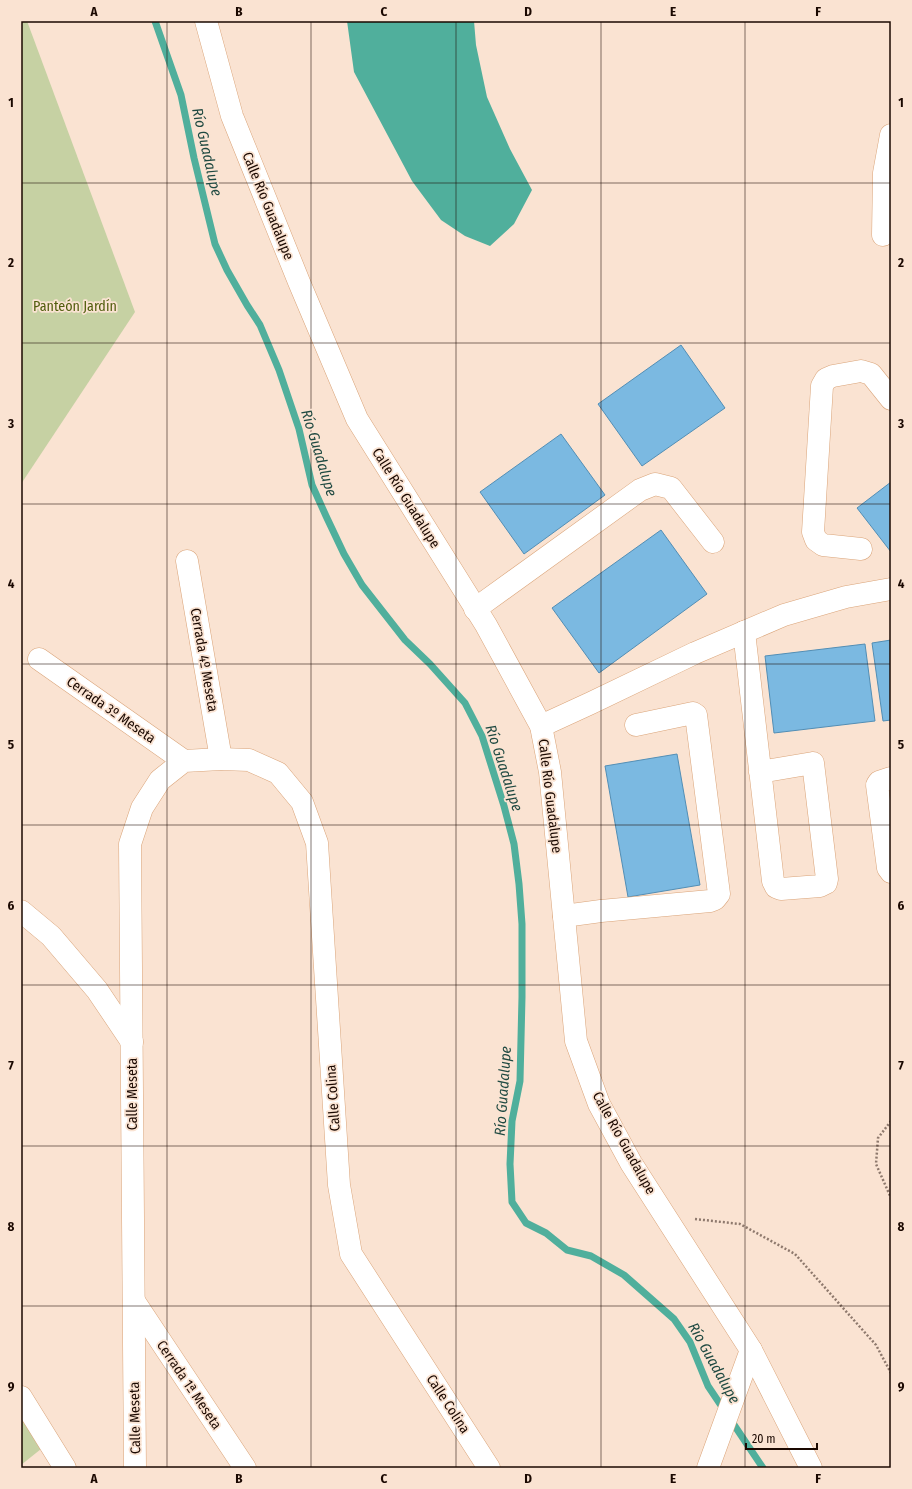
<svg xmlns="http://www.w3.org/2000/svg" width="912" height="1489" viewBox="0 0 912 1489" font-family="'Fira Sans Condensed',sans-serif">
  <style>
    .green { fill: #c6d1a3 }
    .water { fill: #50af9c }
    .lines { fill: none; stroke-linecap: round; stroke-linejoin: round }
    .stream { stroke: #50af9c; stroke-width: 7 }
    .building { fill: #7bb9e1; stroke: #528eb5 }
    .minor-casing { stroke: #daa479; stroke-width: 23 }
    .path { stroke: #8e796d; stroke-width: 2.5; stroke-dasharray: 2 2; stroke-linecap: butt }
    .minor { stroke: #fff; stroke-width: 22 }
    .grid { fill: none; stroke: #1a0800; stroke-width: 1; stroke-opacity: 0.55 }
    .labels { text-anchor: middle; dominant-baseline: central; stroke-width: 3.5; stroke-linejoin: round; paint-order: stroke }
    .street-label { font-size: 14px; fill: #1a0800; stroke: #fae3d2 }
    .park-label { font-size: 14px; fill: #505d0d; stroke: #fae3d2 }
    .water-label { font-size: 15px; font-style: italic; fill: #1f4941; stroke: #fae3d2 }
    .neatline { fill: none; stroke: #1a0800; stroke-width: 1.5 }
    .grid-label { font-size: 13px; text-anchor: middle; font-weight: bold; fill: #1a0800 }
  </style>
  <rect width="100%" height="100%" fill="#fae3d2"/>
  <g class="green">
    <path d="M21,21H27L135,312L21,484Z"/>
    <path d="M21,1413L41,1449L21,1465Z"/>
  </g>
  <path class="water" d="M347,21H474L476,45L487,97L510,149L532,190L514,224L490,246L465,236L441,220L412,181L354,72Z"/>
  <g class="lines">
    <path class="stream" d="M155,21L181,95L194,158L215,244L227,270L247,305L260,325L279,370L299,429L312,485L326,516L344,554L362,585L405,640L430,664L465,703L482,736L504,806L514,844L519,884L522,924V997L520,1081L512,1121L510,1164L512,1202L526,1223L546,1233L567,1250L591,1256L624,1275L674,1319L690,1342L708,1386L763,1468"/>
  </g>
  <g class="building">
    <path d="M681,345L725,408L642,466L598,404Z"/>
    <path d="M561,434L605,495L524,554L480,492Z"/>
    <path d="M891,482V552L857,508Z"/>
    <path d="M661,530L707,594L599,673L552,608Z"/>
    <path d="M891,640V720L883,721L872,643Z"/>
    <path d="M865,644L875,721L774,733L765,656Z"/>
    <path d="M677,754L700,885L628,897L605,766Z"/>
  </g>
  <g class="lines">
    <g class="minor-casing">
      <g id="minor">
        <path d="M206,21L232,116L299,282L357,419L486,625L541,726L550,772L576,1041L599,1104L631,1163L751,1350L811,1468"/>
        <path d="M883,235L884,173L891,135"/>
        <path d="M861,549L823,545L816,540L813,532L822,386L826,379L833,376L861,371L871,374L891,399"/>
        <path d="M187,561L221,759"/>
        <path d="M475,609L640,490L655,484L671,488L713,542"/>
        <path d="M744,632L773,881L776,887L781,889L820,886L826,883L827,879L813,763L760,772"/>
        <path d="M39,659L184,761"/>
        <path d="M541,726L591,703L695,653L784,615L846,597L891,589"/>
        <path d="M891,778L879,782L877,785L888,868L891,872"/>
        <path d="M21,911L51,936L97,990L132,1042"/>
        <path d="M564,916L601,911L710,901L715,899L719,894L696,715L693,713L636,725"/>
        <path d="M134,1301L245,1468"/>
        <path d="M21,1397L65,1468"/>
        <path d="M135,1468L130,844L142,808L160,780L184,761L221,759L249,760L278,773L302,802L317,843L339,1185L351,1254L489,1468"/>
        <path d="M708,1468L751,1350"/>
      </g>
    </g>
    <g class="path">
      <path d="M891,1121L878,1138L876,1164L891,1198"/>
      <path d="M695,1219L740,1224L795,1254L876,1345L891,1373"/>
    </g>
    <use href="#minor" class="minor"/>
  </g>
  <path class="grid" d="M167,21V1468M311,21V1468M456,21V1468M601,21V1468M745,21V1468M21,183H891M21,343H891M21,504H891M21,664H891M21,825H891M21,985H891M21,1146H891M21,1306H891"/>
  <g class="labels">
    <g class="street-label">
      <text transform="translate(268 206) rotate(68)">Calle Río Guadalupe</text>
      <text transform="translate(406 498) rotate(58)">Calle Río Guadalupe</text>
      <text transform="translate(204 660) rotate(80)">Cerrada 4º Meseta</text>
      <text transform="translate(111 710) rotate(35)">Cerrada 3º Meseta</text>
      <text transform="translate(550 796) rotate(83)">Calle Río Guadalupe</text>
      <text transform="translate(132 1094) rotate(-90)">Calle Meseta</text>
      <text transform="translate(333 1098) rotate(-94)">Calle Colina</text>
      <text transform="translate(624 1143) rotate(61)">Calle Río Guadalupe</text>
      <text transform="translate(189 1385) rotate(56)">Cerrada 1ª Meseta</text>
      <text transform="translate(448 1404) rotate(57)">Calle Colina</text>
      <text transform="translate(135 1418) rotate(-91)">Calle Meseta</text>
    </g>
    <g class="park-label">
      <text x="75" y="306">Panteón Jardín</text>
    </g>
    <g class="water-label">
      <text transform="translate(207 152) rotate(77)">Río Guadalupe</text>
      <text transform="translate(319 453) rotate(73)">Río Guadalupe</text>
      <text transform="translate(504 768) rotate(72)">Río Guadalupe</text>
      <text transform="translate(503 1091) rotate(-86)">Río Guadalupe</text>
      <text transform="translate(714 1363) rotate(61)">Río Guadalupe</text>
    </g>
  </g>
  <rect width="912" height="1489" fill="none" stroke="#fae3d2" stroke-width="44"/>
  <path d="M746 1443v6h71v-6" fill="none" stroke="#1a0800" stroke-width="2"/>
  <text x="752" y="1443" font-size="12" fill="#1a0800" stroke="#fae3d2" stroke-width="3" paint-order="stroke">20 m</text>
  <rect x="22" y="22" width="868" height="1445" class="neatline"/>
  <g class="grid-label">
    <text x="94" y="16">A</text>
    <text x="239" y="16">B</text>
    <text x="384" y="16">C</text>
    <text x="528" y="16">D</text>
    <text x="673" y="16">E</text>
    <text x="818" y="16">F</text>
    <text x="11" y="107">1</text>
    <text x="901" y="107">1</text>
    <text x="11" y="267">2</text>
    <text x="901" y="267">2</text>
    <text x="11" y="428">3</text>
    <text x="901" y="428">3</text>
    <text x="11" y="588">4</text>
    <text x="901" y="588">4</text>
    <text x="11" y="749">5</text>
    <text x="901" y="749">5</text>
    <text x="11" y="910">6</text>
    <text x="901" y="910">6</text>
    <text x="11" y="1070">7</text>
    <text x="901" y="1070">7</text>
    <text x="11" y="1231">8</text>
    <text x="901" y="1231">8</text>
    <text x="11" y="1391">9</text>
    <text x="901" y="1391">9</text>
    <text x="94" y="1483">A</text>
    <text x="239" y="1483">B</text>
    <text x="384" y="1483">C</text>
    <text x="528" y="1483">D</text>
    <text x="673" y="1483">E</text>
    <text x="818" y="1483">F</text>
  </g>
</svg>
